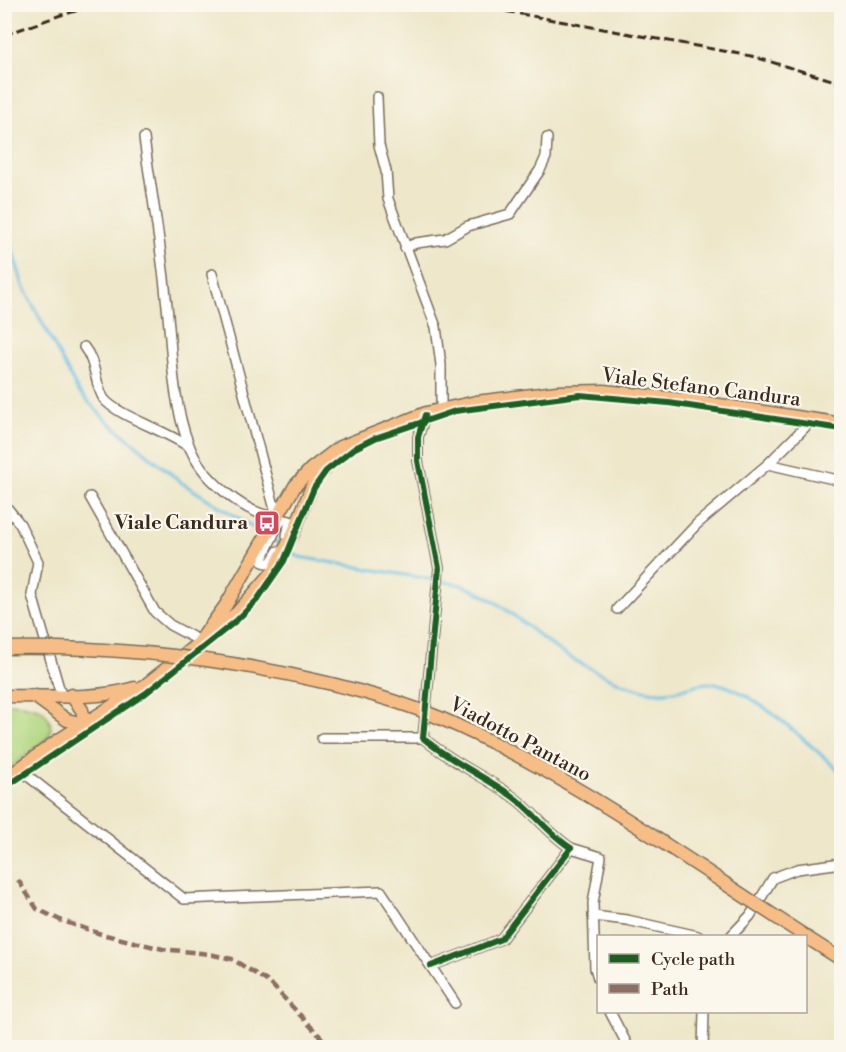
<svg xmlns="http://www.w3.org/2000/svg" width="846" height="1052" viewBox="0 0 846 1052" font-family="'Libre Bodoni',serif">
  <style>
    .green { fill: #b0d67f; stroke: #76804e; stroke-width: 1.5 }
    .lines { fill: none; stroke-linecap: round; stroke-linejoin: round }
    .stream { stroke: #65bee3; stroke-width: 3 }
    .minor-casing { stroke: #7a6c5a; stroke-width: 12 }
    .major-casing { stroke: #7a6c5a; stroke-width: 15 }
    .minor { stroke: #fff; stroke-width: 9 }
    .major { stroke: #f6be86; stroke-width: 12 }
    .rail { stroke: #3b2a1e; stroke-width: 3; stroke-dasharray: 9 4.5; stroke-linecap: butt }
    .major-bridge-casing { stroke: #7a6c5a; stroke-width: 15; stroke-linecap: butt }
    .major-bridge { stroke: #f6be86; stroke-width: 12 }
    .quiet { stroke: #8d6e63; stroke-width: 4.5; stroke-dasharray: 9 4.5; stroke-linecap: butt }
    .cycleway-casing { stroke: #fbf7ec; stroke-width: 10 }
    .cycleway { stroke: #1b5e20; stroke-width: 6 }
    .labels { text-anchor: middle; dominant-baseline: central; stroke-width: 4.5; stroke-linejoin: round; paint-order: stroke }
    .street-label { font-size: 20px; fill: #3b2a1e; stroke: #fbf7ec }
    .poi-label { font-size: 20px; font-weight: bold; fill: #3b2a1e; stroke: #fbf7ec; text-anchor: end }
  </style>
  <rect width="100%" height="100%" fill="#fbf7ec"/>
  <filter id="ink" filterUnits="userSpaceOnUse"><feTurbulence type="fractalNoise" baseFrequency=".0167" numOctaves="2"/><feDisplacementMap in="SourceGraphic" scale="12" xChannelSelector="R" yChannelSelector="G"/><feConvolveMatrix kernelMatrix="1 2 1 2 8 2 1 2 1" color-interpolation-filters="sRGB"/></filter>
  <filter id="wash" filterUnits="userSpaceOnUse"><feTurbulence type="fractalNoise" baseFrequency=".008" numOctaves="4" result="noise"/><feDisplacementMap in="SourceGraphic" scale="24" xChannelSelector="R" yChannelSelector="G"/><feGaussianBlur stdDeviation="1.35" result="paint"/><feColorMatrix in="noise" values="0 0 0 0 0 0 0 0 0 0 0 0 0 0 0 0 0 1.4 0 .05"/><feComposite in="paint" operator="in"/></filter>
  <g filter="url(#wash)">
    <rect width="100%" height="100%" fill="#eee7ca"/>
    <path class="green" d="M5,703L23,704L41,709C50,717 55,730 46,739L5,772Z"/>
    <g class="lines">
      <g class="stream">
        <path d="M4,107L10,143L4,209"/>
        <path d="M4,221L23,286L78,391L106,420L182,483L264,534"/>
        <path d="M272,539L284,547"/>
        <path d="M289,551L299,557L458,584C510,601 534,640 580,663C605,676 638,694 667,692C681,691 697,682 711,683C749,684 812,748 842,773"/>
      </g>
    </g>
  </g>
  <g filter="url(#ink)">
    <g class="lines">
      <g class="minor-casing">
        <g id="minor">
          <path d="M377,97L379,145L386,171L388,199L436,327L441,365V408"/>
          <path d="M144,138C151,191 161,244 166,297C172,345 171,399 189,445C200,476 244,515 277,517L212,274"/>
          <path d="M405,248L416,243L445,239L468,226L510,214L540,170L546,157L547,138"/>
          <path d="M84,347C97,363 94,384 104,399C116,415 169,432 189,447"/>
          <path d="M426,413L418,437V461L439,568L423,738C450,761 480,774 509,794C531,808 547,833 571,848L501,939L431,966"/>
          <path d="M768,464L842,481"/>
          <path d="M90,497L155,612L170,625L200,641"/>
          <path d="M4,504L20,524L38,562L32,595L61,695"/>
          <path d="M277,527L282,519L290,521L287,536"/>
          <path d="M275,531L262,559L263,562L270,564L278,551"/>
          <path d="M617,609L697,524L768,464L813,419"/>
          <path d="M322,738H423"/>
          <path d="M19,769L184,899L381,891L455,1003"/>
          <path d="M571,848L601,857L593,903L595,968L598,978"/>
          <path d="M593,916L627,920L698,936"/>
          <path d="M731,936L750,916L773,878L797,869L842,863"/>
          <path d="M610,1012L629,1048"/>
          <path d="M703,1048L704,1012"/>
        </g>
      </g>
      <g class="major-casing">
        <g id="major">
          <path d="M200,641L226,605L295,486L311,469L340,447L426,413L476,402L557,392L604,391L694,401L842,424"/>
          <path d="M4,696C44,696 97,700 135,688"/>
          <path d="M34,696L67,720L85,724L82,710L71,695"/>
          <path d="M4,780L57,741L147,684L237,613L273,572L293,534L314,481L336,457"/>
          <path d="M806,937L842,960"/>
        </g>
      </g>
      <use href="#minor" class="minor"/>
      <use href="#major" class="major"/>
      <g class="rail">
        <path d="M466,4L751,56L842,83"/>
        <path d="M4,35L61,15L103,4"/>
      </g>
      <g class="major-bridge-casing">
        <path id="major-bridge" d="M4,648C115,646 225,658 332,684C368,693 405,703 440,718C570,774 687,860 805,936"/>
      </g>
      <use href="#major-bridge" class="major-bridge"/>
      <path class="quiet" d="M18,880L37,909L60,920L101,934L163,949L209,954L232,959L270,983L331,1048"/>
      <g class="cycleway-casing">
        <g id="cycleway">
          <path d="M425,415L418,437V461L439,568L423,738C450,761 480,774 509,794C531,808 547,833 571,848L501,939L431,966"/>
          <path d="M4,788L146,693L237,620L257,600L284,561L314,488L326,471L355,448L375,438L455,411L580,395L669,403L842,429"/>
        </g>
      </g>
      <use href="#cycleway" class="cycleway"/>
    </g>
  </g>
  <defs>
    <g id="bus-square" transform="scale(1.35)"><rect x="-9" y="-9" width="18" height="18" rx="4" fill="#d1495b" stroke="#fbf7ec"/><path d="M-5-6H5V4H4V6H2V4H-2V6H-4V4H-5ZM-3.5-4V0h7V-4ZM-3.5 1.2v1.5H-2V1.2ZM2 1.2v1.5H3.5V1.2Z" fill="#fff"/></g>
  </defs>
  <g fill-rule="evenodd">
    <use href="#bus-square" x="267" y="523"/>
  </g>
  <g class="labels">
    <g class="street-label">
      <text transform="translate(701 388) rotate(7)">Viale Stefano Candura</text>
      <text transform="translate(520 740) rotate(28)">Viadotto Pantano</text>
    </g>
    <g class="poi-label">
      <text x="248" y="523">Viale Candura</text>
    </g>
  </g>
  <rect width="846" height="1052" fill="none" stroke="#fbf7ec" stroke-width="24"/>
  <rect x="597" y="935" width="210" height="78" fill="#fbf7ec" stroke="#aea59a" stroke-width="1.5"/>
  <rect x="609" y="954" width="30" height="9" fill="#1b5e20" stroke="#aea59a" stroke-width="1.5"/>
  <text x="651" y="965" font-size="18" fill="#3b2a1e">Cycle path</text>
  <rect x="609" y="984" width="30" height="9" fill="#8d6e63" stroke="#aea59a" stroke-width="1.5"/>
  <text x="651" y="995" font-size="18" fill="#3b2a1e">Path</text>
</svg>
